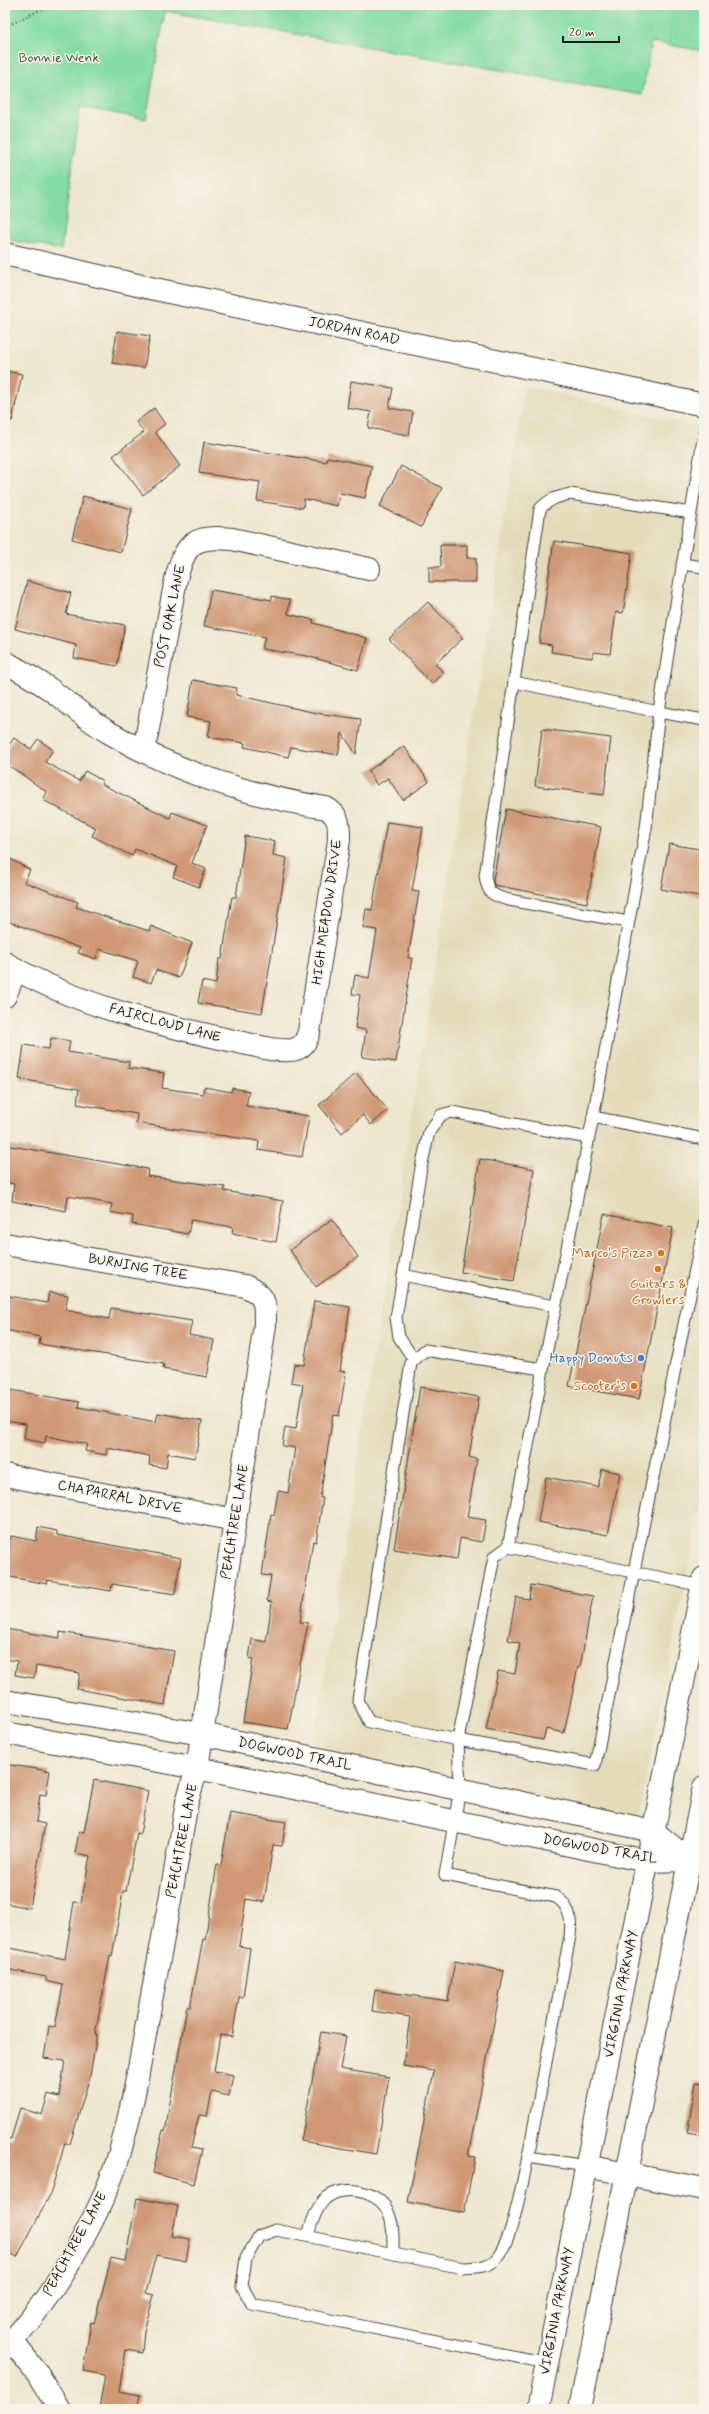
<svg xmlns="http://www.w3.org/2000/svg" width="709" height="2414" viewBox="0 0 709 2414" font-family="Mynerve,sans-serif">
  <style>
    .built { fill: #e4dbba }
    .green { fill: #83dca1; stroke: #507c5e }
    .building { fill: #cf9773 }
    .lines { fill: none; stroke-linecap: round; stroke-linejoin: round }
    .lane-casing { stroke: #3c3b37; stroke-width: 13 }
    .street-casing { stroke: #3c3b37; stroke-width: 24 }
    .secondary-casing { stroke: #3c3b37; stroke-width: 24 }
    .path { stroke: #3c3b37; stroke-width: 2.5; stroke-dasharray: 1 3; stroke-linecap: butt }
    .lane { stroke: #fff; stroke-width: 11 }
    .street { stroke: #fff; stroke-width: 22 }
    .secondary { stroke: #fff; stroke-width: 22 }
    .food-dot { fill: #e8710a; stroke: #f7f3e8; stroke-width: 1.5 }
    .shop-dot { fill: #3f7fe0; stroke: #f7f3e8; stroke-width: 1.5 }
    .labels { text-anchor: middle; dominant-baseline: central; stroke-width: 3; stroke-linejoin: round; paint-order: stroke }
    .park-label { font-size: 14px; fill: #3b5644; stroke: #f7f3e8 }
    .street-label { font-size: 14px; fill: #1c1c1c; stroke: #f7f3e8 }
    .food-label { font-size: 14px; fill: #c56008; stroke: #f7f3e8; text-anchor: end }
    .shop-label { font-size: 14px; fill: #366cbe; stroke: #f7f3e8; text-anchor: end }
  </style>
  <rect width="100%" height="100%" fill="#f7f3e8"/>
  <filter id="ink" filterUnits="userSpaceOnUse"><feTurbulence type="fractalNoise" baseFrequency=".025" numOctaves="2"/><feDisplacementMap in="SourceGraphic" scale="8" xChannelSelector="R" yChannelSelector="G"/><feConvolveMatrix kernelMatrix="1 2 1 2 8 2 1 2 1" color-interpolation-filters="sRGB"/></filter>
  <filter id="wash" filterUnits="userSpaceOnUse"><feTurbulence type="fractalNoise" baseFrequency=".012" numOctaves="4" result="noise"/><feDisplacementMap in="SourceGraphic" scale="16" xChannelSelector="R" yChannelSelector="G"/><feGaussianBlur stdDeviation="0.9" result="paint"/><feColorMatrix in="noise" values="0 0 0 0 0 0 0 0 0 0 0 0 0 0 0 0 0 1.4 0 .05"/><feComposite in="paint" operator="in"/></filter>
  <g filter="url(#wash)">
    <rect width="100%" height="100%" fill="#eee8d0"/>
    <path class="built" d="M525,386L704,428V1492L639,1814L630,1818L313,1750Z"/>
    <path class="green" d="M5,5H704V51L651,42L642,95L165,11L146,119L80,107L61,250L5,239Z"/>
    <g id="blocks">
      <g class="building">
        <path d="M117,331L150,336L144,368L112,363Z"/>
        <path d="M5,371L22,374L12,421L5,420Z"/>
        <path d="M351,381L393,388L389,408L413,412L409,435L368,428L371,412L347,408Z"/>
        <path d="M154,408L165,424L155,432L180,466L143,495L113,456L144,432L136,422Z"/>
        <path d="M204,442L326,462L327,457L372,466L365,498L340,493L337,506L304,499L303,508L257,501L260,482L199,473Z"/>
        <path d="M401,466L442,488L421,527L380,506Z"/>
        <path d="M83,496L132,509L121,552L72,539Z"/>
        <path d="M554,541L632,553L623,613L616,612L610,654L593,652L592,658L551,652L552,645L539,643Z"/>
        <path d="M440,545H467V558H476V582H429V567H441Z"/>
        <path d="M27,581L71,593L66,614L125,625L117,666L74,658L76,645L15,629Z"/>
        <path d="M211,590L272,600V596L290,600L288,614L314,620L313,623L367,638L358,670L307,656L262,649L265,637L204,626Z"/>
        <path d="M428,602L463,638L435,664L444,673L432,684L389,639Z"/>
        <path d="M193,680L237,688L236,695L316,713L361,719L356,754L342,733L338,755L291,747L288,757L244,747L245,743L208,737L211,721L187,717Z"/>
        <path d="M542,729L611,738L604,795L535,786Z"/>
        <path d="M14,738L31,749L38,739L53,750L45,762L79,781L85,771L103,781L101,784L170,818L172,812L207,825L192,863L206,869L199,887L173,877L177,866L135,849L132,856L92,836L96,828L43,800L47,792L5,763V751Z"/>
        <path d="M404,746L429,782L403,800L388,778L377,785L368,771Z"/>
        <path d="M506,809L601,827L587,903L494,885L493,880Z"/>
        <path d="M387,822L423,827L412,891L419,892L408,958H412L396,1062L362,1057L366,1030L355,1028L360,995L352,994L355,975L369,978L377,930L363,928L366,909L372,910Z"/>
        <path d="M245,836L275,841L273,855L287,858L262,1013L198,1003L202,981L216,984L219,959H222L232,897H236Z"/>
        <path d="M669,844L704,850V897L661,889Z"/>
        <path d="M5,856L30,870L24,882L78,902L76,907L149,931L151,926L192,943L179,978L156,970L151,983L133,977L138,961L99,949L96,959L78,953L80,948L5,920Z"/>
        <path d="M51,1038L70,1041L68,1052L129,1062L128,1068L164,1073L162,1088L203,1094L204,1087L231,1092L232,1088L249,1091L246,1106L309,1116L302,1157L258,1150L259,1141L136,1123L137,1114L77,1104L79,1089L19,1079L24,1045L49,1049Z"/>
        <path d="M356,1073L388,1110L371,1125L363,1115L342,1133L319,1105Z"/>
        <path d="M5,1145L148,1169L147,1176L225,1187L224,1191L283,1201L276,1242L232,1233L233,1227L191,1220L188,1234L132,1224L133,1216L110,1212L112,1204L68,1196L66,1211L12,1201L14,1184L5,1182Z"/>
        <path d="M480,1159L534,1169L514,1281L461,1272Z"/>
        <path d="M604,1214L673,1228L639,1399L569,1386Z"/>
        <path d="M332,1219L358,1257L316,1287L290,1250Z"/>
        <path d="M49,1292L68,1295L65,1310L109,1319L111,1308L192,1321L189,1335L214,1340L207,1377L163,1369L164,1364L39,1344L40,1337L5,1330V1295L47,1303Z"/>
        <path d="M314,1301L350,1307L340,1371L346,1372L339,1416L333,1415L320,1498H323L316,1542L313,1541L300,1622L308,1623L288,1729L243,1722L253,1659L249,1658L252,1639L266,1642L272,1602L267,1601L271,1576L262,1575L271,1514L274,1515L278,1491L288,1493L295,1448L282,1446L285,1427L296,1429L303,1384L291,1382L294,1364L304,1365Z"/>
        <path d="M420,1387L479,1397L469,1457L477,1459L467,1517L486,1520L482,1542L460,1538L457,1559L394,1549Z"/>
        <path d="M5,1389L79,1402L78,1407L156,1422L158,1413L202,1421L195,1458L168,1453L166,1468L149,1465L150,1456L107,1448L106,1455L85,1451L87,1444L46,1436L45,1443L24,1439L26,1424L5,1421Z"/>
        <path d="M602,1469L620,1473L608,1535L538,1522L546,1477L598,1487Z"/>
        <path d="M38,1527L57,1531V1535L181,1558L175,1594L112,1584L111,1591L48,1580L47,1584L5,1576L11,1536L36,1541Z"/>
        <path d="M531,1585L593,1596L580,1668L578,1667L564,1733L546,1729L543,1740L486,1729L498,1671L515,1674L520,1643L508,1640L516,1597L529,1599Z"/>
        <path d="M5,1629L60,1638V1632L174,1651L165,1705L77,1689L80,1673L36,1666L34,1678L15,1675L17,1661L5,1659Z"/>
        <path d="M5,1764L50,1771L46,1795L40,1794L36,1822L45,1824L30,1908L5,1903Z"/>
        <path d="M94,1780L148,1791L140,1834L137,1833L126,1891H123L112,1957L110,1956L95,2034H97L90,2076L70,2144L65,2143L50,2195L17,2257L5,2251V2137L11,2139L20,2108L42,2115L48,2094L59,2097L65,2061L44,2058L49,2026L55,2027L63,1985L46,1981V1977L5,1969V1947L65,1959L74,1902L81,1903L90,1856L75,1853L79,1831L84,1832Z"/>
        <path d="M230,1813L286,1822L282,1846L273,1845L264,1902L246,1899L239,1946L250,1948L243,1997H239L232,2037L220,2035L214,2071L233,2075L229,2096L212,2092L207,2116L199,2115L191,2148L202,2150L194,2184L153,2173L163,2130L165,2131L187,2007H190L203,1939L205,1940L217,1864L221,1865Z"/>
        <path d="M455,1961L504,1971L468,2156L475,2157L464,2213L408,2202L434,2071L403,2066L410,2017L372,2011L375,1990L448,2001Z"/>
        <path d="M321,2032L346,2036L340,2069L389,2077L376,2154L301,2141Z"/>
        <path d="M696,2082L704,2083V2136L687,2133Z"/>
        <path d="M137,2198L178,2206L172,2236L190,2239L186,2261L156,2255L146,2293L154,2295L144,2331L142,2353L126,2350L119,2391L140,2395L137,2409H99L105,2375L83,2371L91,2322L94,2323L111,2258L125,2261Z"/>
      </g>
    </g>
  </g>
  <g filter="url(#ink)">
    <use href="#blocks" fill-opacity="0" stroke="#3c3b37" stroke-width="1"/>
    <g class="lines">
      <g class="lane-casing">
        <g id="lane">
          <path d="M691,513L570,494C557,497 549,499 540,509L514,682L659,712C673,619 689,526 704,433"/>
          <path d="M682,564L704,567"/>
          <path d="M514,682L485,876C488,895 492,895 509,900L628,922"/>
          <path d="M593,1117L646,828L659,712L704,720"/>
          <path d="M403,1275L554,1306"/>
          <path d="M414,1360L399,1337L396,1318L421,1168L429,1132L441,1115L452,1112L588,1138"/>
          <path d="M508,1547L494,1557L458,1740L369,1722L358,1700L411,1363L425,1350L542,1369"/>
          <path d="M703,1586L508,1547L593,1117L704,1139"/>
          <path d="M528,2157C522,2183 513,2238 497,2258C489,2268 475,2267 463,2268L276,2230L259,2236L246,2258L242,2286L252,2304L547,2363"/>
          <path d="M586,2166L528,2157L570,1936C572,1920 570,1906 556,1897L445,1875L460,1789L458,1740L595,1765L704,1225"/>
          <path d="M308,2236C311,2224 315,2210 324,2200C341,2183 381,2190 389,2214C394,2226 393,2241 393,2253"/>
        </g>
      </g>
      <g class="street-casing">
        <g id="street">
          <path d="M5,662C21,671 37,680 51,690C71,705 89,721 110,733C176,772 251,796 326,808C340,816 339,826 339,840L309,1032C303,1054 289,1051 270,1049C179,1029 86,1011 5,963"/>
          <path d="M144,750L176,579C185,543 194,535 232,539L369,569"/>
          <path d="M5,996L16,969"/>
          <path d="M5,1244L245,1286C267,1296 265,1303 265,1325L197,1768L187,1802C176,1868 164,1934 151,2001C142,2051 134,2102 120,2152C102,2214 51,2302 5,2348"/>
          <path d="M5,1475L235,1520"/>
          <path d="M5,1701L202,1734L653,1831L689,1860"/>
          <path d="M5,1733L197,1768L647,1861L689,1860"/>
          <path d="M586,2166L704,2189"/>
          <path d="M12,2341L38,2374L59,2409"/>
        </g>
      </g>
      <g class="secondary-casing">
        <g id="secondary">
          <path d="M5,254L150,288L704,405"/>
          <path d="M538,2409L704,1578"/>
          <path d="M580,2409L704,1787"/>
        </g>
      </g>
      <path class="path" d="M5,27L50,5"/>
      <use href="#lane" class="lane"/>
      <use href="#street" class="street"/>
      <use href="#secondary" class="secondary"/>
    </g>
  </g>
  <g class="food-dot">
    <circle cx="661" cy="1253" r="4"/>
    <circle cx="658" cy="1269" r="4"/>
    <circle cx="634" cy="1386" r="4"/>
  </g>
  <circle class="shop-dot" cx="641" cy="1358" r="4"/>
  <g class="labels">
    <g class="park-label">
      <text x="59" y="58">Bonnie Wenk</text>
    </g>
    <g class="street-label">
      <text transform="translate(354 331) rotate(12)">JORDAN ROAD</text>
      <text transform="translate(170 616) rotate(-78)">POST OAK LANE</text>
      <text transform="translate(327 912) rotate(-82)">HIGH MEADOW DRIVE</text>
      <text transform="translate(165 1023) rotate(15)">FAIRCLOUD LANE</text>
      <text transform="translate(138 1267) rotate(10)">BURNING TREE</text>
      <text transform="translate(120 1497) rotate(11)">CHAPARRAL DRIVE</text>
      <text transform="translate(235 1522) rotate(-81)">PEACHTREE LANE</text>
      <text transform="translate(295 1754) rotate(12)">DOGWOOD TRAIL</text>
      <text transform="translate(182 1841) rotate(-79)">PEACHTREE LANE</text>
      <text transform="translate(600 1849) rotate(10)">DOGWOOD TRAIL</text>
      <text transform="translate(621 1994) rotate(-79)">VIRGINIA PARKWAY</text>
      <text transform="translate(75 2244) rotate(-61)">PEACHTREE LANE</text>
      <text transform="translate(557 2311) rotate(-79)">VIRGINIA PARKWAY</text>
    </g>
    <g class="food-label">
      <text x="653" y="1253">Marco's Pizza</text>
      <text x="658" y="1284" text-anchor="middle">Guitars &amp;<tspan x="658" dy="16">Growlers</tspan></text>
      <text x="626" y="1386">Scooter's</text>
    </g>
    <g class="shop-label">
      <text x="633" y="1358">Happy Donuts</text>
    </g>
  </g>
  <rect width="709" height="2414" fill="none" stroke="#f7f3e8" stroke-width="20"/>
  <path d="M563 36v6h56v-6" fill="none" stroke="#1c1c1c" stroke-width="2"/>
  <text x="569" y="36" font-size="12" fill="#1c1c1c" stroke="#f7f3e8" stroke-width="3" paint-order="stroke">20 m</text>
</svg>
